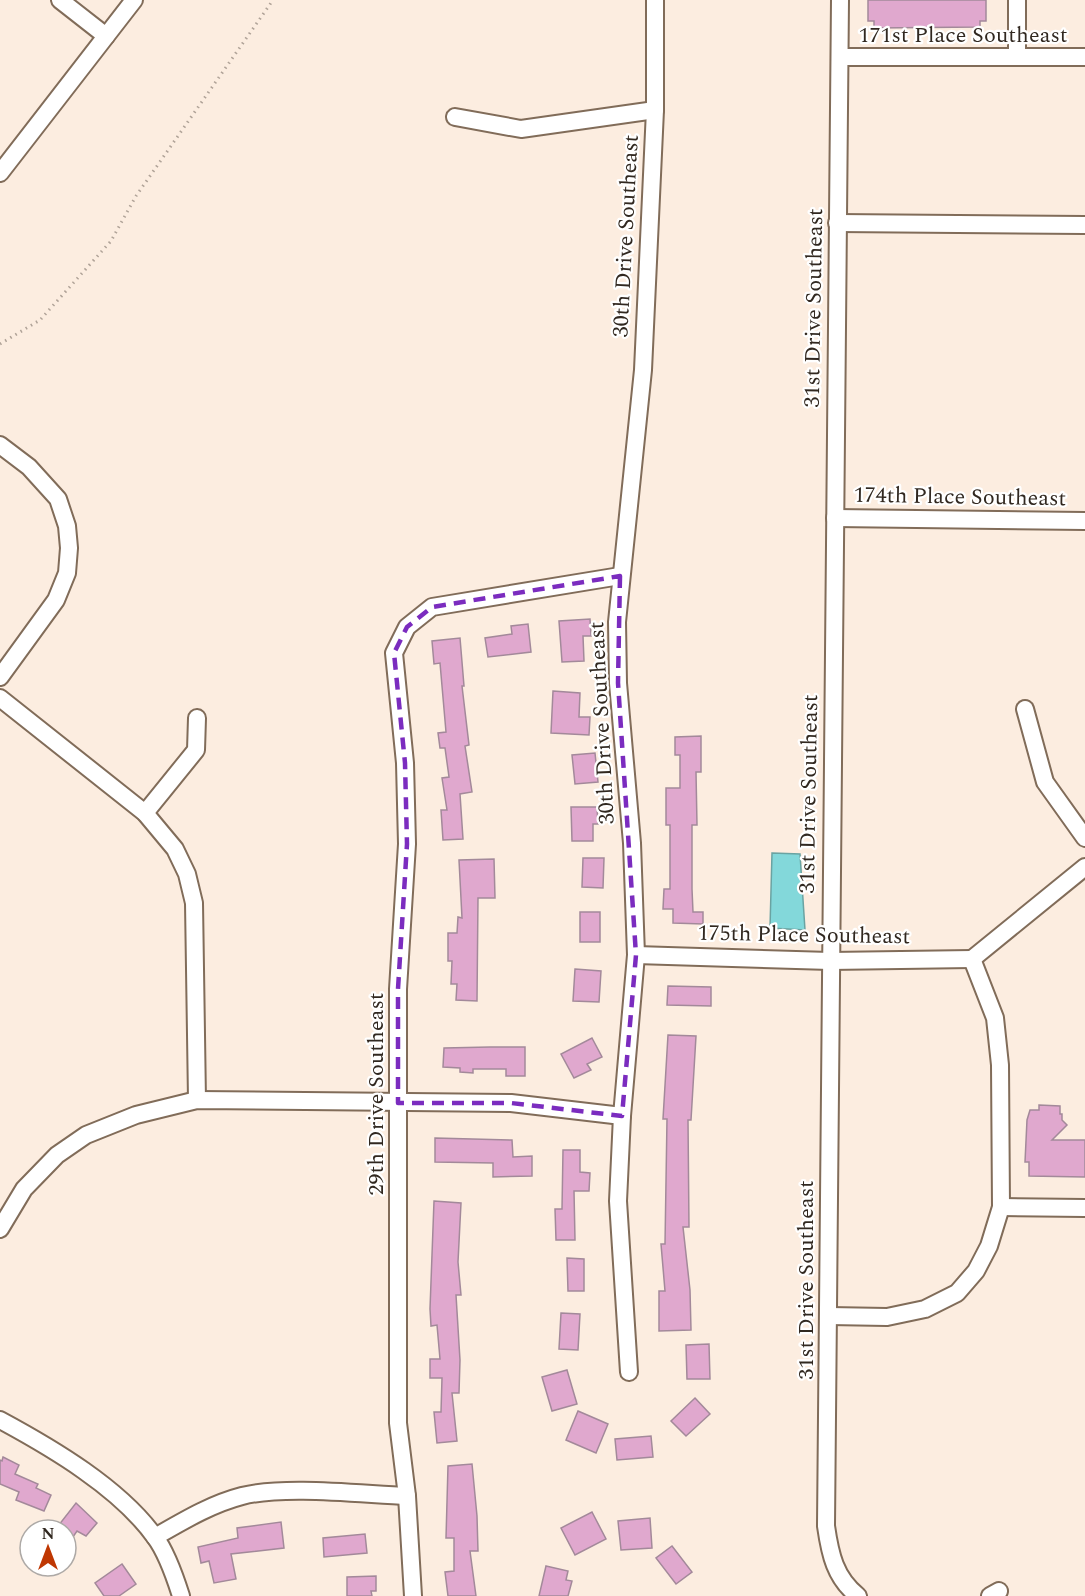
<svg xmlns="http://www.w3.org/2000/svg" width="1085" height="1596" viewBox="0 0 1085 1596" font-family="Spectral,serif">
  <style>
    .water { fill: #83d8da; stroke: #6aa3a2; stroke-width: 1.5 }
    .building { fill: #e0a8ce; stroke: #a3899a; stroke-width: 1.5 }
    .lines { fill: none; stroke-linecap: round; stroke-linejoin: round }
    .minor-casing { stroke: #816c59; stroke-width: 20 }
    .path { stroke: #b0a398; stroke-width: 3; stroke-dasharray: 1.5 4.5; stroke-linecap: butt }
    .minor { stroke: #fff; stroke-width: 16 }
    .marked { fill: none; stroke: #7b2cbf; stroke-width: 4.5; stroke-dasharray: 12 8; stroke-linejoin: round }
    .labels { text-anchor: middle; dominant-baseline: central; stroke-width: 4.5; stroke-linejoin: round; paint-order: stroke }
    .street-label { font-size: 22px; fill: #312820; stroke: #fff }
  </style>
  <rect width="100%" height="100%" fill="#fcede0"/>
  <path class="water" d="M772,853L800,854L805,930L770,928Z"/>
  <g class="building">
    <path d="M868,0H986V21H980V27L874,28V21H868Z"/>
    <path d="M590,619L591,636H583L584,661L562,662L559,621Z"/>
    <path d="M528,624L531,652L488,657L485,638L512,634L511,626Z"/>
    <path d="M460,638L464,686H462L469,745L465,746L472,792L460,794L463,839L443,840L441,810H447L442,778L449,777L445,748H440L438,733L446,732L440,663L434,664L432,641Z"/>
    <path d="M553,691L580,693L579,717H590L589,735L551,733Z"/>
    <path d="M701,736V772H696L697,825H692V889L693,912H703V924L673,923V909H663L664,889H670V825H666V788H680V755H675V737Z"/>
    <path d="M595,753L598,782L575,784L572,755Z"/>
    <path d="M571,807H597L598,824H593V841H572Z"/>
    <path d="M583,858H604L603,888L582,887Z"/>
    <path d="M494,859L495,898H478L477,1001L456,1000L457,984H451L452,961H448V933H457L458,917L462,918L459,860Z"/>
    <rect x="580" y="912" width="20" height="30"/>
    <path d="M575,969L601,971L599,1002L573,1001Z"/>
    <path d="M668,986L711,987V1006L667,1005Z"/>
    <path d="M668,1035L696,1036L691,1120H688L689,1227H683L690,1290L691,1330L659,1331V1291H665L661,1244H665L667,1119H663Z"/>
    <path d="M592,1038L602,1057L587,1064L591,1070L574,1078L561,1054Z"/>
    <path d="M490,1047H525V1076H506V1069H473V1073L460,1072V1068L443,1067L444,1048Z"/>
    <path d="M1039,1105L1060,1106V1114H1062V1120L1067,1125L1052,1140H1085V1177L1029,1176V1162H1025L1027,1120L1030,1110H1039Z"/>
    <path d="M435,1138L512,1140L513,1157L532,1156V1176L493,1177V1163L435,1162Z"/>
    <path d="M563,1150H580V1172L590,1173L589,1191H574L575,1240H556L555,1209H562Z"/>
    <path d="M434,1201L461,1203L458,1262L461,1295H456L460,1360L459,1393H452L457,1441L437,1443L434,1412H441L442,1378H430V1359H440L437,1325L431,1326L430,1309Z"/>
    <path d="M567,1258L584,1259V1291H568Z"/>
    <path d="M561,1313L580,1314L578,1350L559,1349Z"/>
    <path d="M709,1344L710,1379H687L686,1345Z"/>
    <path d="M567,1370L577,1404L552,1411L542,1377Z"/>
    <path d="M695,1398L710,1414L686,1436L671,1421Z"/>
    <path d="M578,1411L608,1424L596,1453L566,1440Z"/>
    <path d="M651,1436L653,1457L617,1460L615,1439Z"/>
    <path d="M3,1457L19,1465L15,1474L38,1484L36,1488L51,1495L44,1511L16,1500L19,1492L0,1484V1460L2,1461Z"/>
    <path d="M472,1464L477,1516L478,1551H470L476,1596H448L445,1572L454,1571V1538H446L448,1466Z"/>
    <path d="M76,1503L97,1523L86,1536L77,1531L66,1547V1530H55Z"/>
    <path d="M592,1512L606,1539L575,1555L561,1528Z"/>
    <path d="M650,1518L652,1548L621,1550L618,1521Z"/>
    <path d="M281,1522L284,1548L231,1554L236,1579L214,1583L209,1561L201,1563L198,1547L238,1538L237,1528Z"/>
    <path d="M365,1534L367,1553L324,1557L323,1538Z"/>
    <path d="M672,1546L692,1572L676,1584L656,1558Z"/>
    <path d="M122,1564L136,1584L119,1596H104L95,1583Z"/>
    <path d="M546,1566L568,1571L566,1580L572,1581L568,1596H539Z"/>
    <path d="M376,1576V1591H371L372,1596H347V1577Z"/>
  </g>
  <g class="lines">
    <g class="minor-casing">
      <g id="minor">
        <path d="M60,0L106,36"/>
        <path d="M840,0L826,1526C830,1554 835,1578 858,1596"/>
        <path d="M1017,56V0"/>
        <path d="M840,57H1085"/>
        <path d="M455,117L521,129L655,110"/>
        <path d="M0,173L134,0"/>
        <path d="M837,223L1085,225"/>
        <path d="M0,445L29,467L58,499L67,526L69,548L67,573L56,600L0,677"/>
        <path d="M835,518L1085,521"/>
        <path d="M0,698L145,813L175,849L187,874L194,903L197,1100"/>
        <path d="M1025,709L1045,782L1085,838"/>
        <path d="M145,813L196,750L197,718"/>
        <path d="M636,955L830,961L972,959"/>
        <path d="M972,959L1085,867"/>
        <path d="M1001,1207L1085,1208"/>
        <path d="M0,1229L24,1189L57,1155L86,1135L136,1115L197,1100L511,1103L622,1116"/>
        <path d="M829,1316L887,1317L925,1309L957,1293L976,1271L989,1246L1001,1207L1000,1065L995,1018L972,959"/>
        <path d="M629,1372L618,1201L622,1116L636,955L632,843L618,683L617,622L643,370L655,110V0"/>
        <path d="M0,1420C52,1448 120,1488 155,1537C167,1553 175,1577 181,1596"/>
        <path d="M155,1537C183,1521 211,1504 242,1496C285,1485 360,1494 407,1496"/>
        <path d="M413,1596L407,1496L398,1423V989L407,844L405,763L394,653L407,627L432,607L620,576"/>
        <path d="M990,1596L999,1591"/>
      </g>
    </g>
    <path class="path" d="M0,344L40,320L111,241L136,196L273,0"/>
    <use href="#minor" class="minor"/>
  </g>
  <path class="marked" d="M620,576L618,683L636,955L622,1116L511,1103H398V989L407,844L405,763L394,653L407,627L432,607Z"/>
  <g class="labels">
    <g class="street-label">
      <text x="963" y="35">171st Place Southeast</text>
      <text transform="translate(626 236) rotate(-87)">30th Drive Southeast</text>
      <text transform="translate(814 308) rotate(-89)">31st Drive Southeast</text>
      <text transform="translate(960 497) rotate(1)">174th Place Southeast</text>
      <text transform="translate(602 723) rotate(-93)">30th Drive Southeast</text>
      <text transform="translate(809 794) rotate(-89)">31st Drive Southeast</text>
      <text transform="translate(804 935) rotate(1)">175th Place Southeast</text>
      <text transform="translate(376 1094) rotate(-90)">29th Drive Southeast</text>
      <text transform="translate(806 1280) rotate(-90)">31st Drive Southeast</text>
    </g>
  </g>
  <g transform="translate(48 1548)"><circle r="28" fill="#ffffff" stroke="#ada9a6" stroke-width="1.5"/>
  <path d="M0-4.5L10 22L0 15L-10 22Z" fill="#bf3702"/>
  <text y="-9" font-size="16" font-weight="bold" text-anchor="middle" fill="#312820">N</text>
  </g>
</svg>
